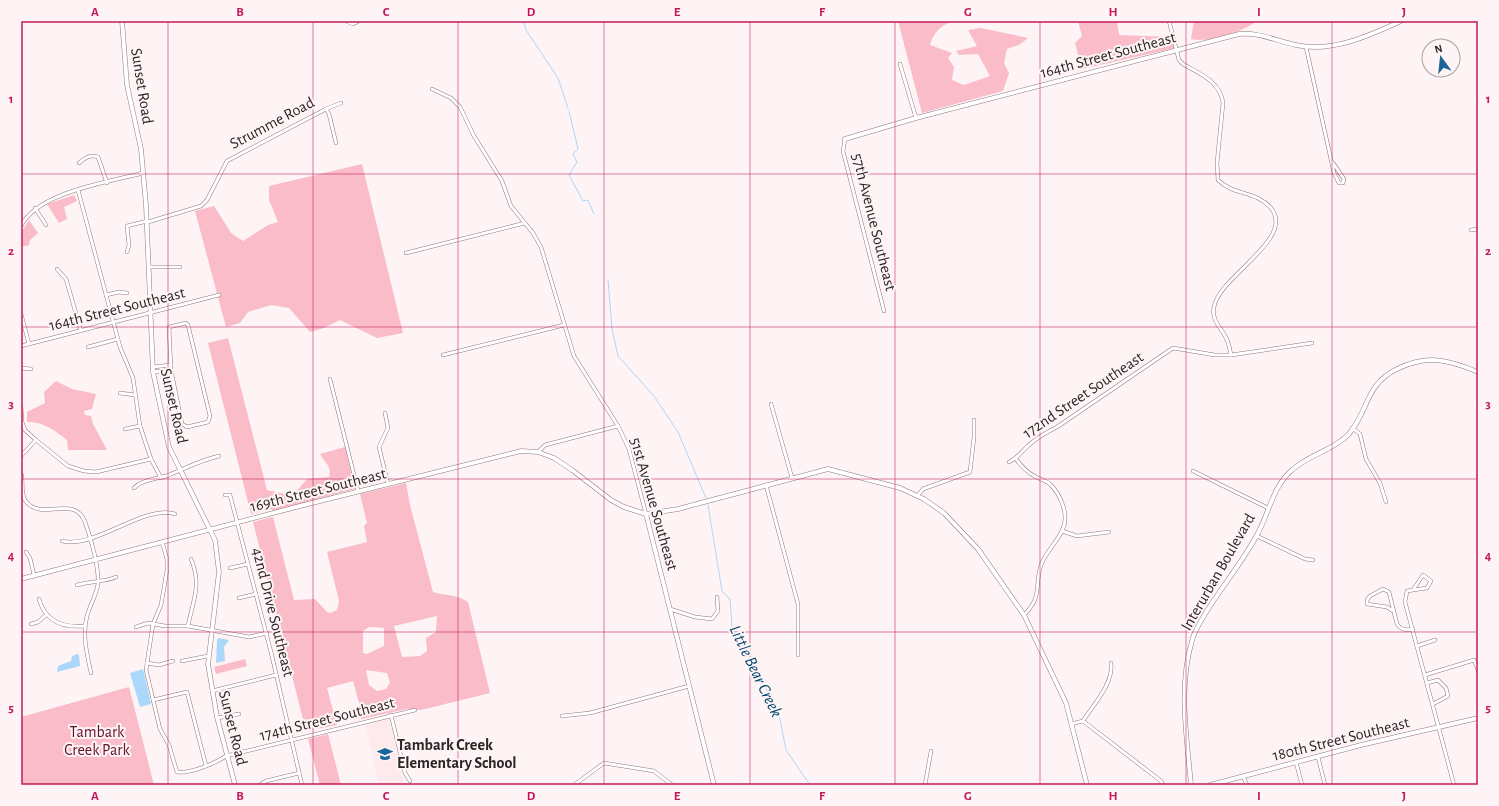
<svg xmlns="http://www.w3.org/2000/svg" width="1499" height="806" viewBox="0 0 1499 806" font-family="'Alegreya Sans',sans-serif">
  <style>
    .built { fill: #fee9ec }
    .green { fill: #f9bcc8; fill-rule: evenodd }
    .water { fill: #abd7fb }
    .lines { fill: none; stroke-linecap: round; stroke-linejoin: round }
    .stream { stroke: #abd7fb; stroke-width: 1 }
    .minor-casing { stroke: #8e787c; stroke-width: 4 }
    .tertiary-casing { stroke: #8e787c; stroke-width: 5 }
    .minor { stroke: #fff; stroke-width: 3 }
    .tertiary { stroke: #fff; stroke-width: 4 }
    .grid { fill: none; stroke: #c2185b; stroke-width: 1; stroke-opacity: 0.55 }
    .labels { text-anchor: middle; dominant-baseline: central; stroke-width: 4; stroke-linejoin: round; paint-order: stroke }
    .street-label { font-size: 16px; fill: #2d2426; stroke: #fef4f5 }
    .park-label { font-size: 16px; fill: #62112d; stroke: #fef4f5 }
    .poi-label { font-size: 16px; font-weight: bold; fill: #2d2426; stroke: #fef4f5; text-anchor: start }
    .water-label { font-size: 17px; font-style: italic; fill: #01466f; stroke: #fef4f5 }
    .neatline { fill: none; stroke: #c2185b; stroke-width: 1.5 }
    .grid-label { font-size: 13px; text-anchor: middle; font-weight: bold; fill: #c2185b }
  </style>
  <rect width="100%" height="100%" fill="#fef4f5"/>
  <path class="built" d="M389,719L404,785H379L365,724Z"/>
  <g class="green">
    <path d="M898,21H953C941,25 933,33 930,45L952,53L948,58L954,67L952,80L964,85L990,76L978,54L959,55L956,51L977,46L968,30L981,28L1028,38L1019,45L1007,49L1004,63L1009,73L1003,91L922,113Z"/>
    <path d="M1078,21H1117L1119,35L1171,37L1175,48L1082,69L1075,43L1082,36Z"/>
    <path d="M1194,21H1257C1242,32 1210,43 1191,39Z"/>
    <path d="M362,164L403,333L377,338L340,320L324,328L310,332L289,308L271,305L248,312L240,323L226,327L195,211L214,206L231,233L243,241L268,225L278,222L269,200V186Z"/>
    <path d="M74,195L77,201L64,207L67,219L59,223L47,204Z"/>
    <path d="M29,220L38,233L30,240L29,245L21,247V233Z"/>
    <path d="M228,338L267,490L285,494L295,493L307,479L329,477C332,465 325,464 320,454L345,447L355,489L273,511L271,509L251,514L208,343Z"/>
    <path d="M56,381L72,389L96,394L92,409L84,411L85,415L91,416L93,424L107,450H68L67,440C56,431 42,421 27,422V412L45,403L44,392Z"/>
    <path d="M406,483L410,505L433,592C446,596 457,594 468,602L490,693L421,710L407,709L361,719V710L353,681L327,688L337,725L306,731L253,522L273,517L294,600L315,599L327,612L330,613L337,610L339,601L327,552L367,542L364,526L367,523L360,494ZM437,616L436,632L426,638L427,651L420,656L402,657L394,626ZM369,627L384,628V646L367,654L363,653V631ZM366,670L387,673L390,683L386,689L377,691L369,685Z"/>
    <path d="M245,659L247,666L216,674L214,667Z"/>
    <path d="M129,687L154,785H21V717Z"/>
    <path d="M328,734L341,785H320L308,739Z"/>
  </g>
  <g class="water">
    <path d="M219,638L229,640L224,647L225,661L216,663L217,640Z"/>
    <path d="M77,654L79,655L80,666L57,672L58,666L71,661L72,656Z"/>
    <path d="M143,669L151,704L140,707L130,673Z"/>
  </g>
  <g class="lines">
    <g class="stream">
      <path d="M524,21L526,30L558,78L568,108"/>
      <path d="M569,111L578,149L573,154L577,162L569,175L583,201L588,200L594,214"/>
      <path d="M608,280L612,329L618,356L654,396L678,432L706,498"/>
      <path d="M708,505L722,591L730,599L732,628L752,658L780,719L786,750L810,785"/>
    </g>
    <g class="minor-casing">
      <g id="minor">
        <path d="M346,21L353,24L359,21"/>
        <path d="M1169,21L1179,60L1183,64C1200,74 1220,81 1223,103L1217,163L1218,180C1234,196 1255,190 1271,208C1296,239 1219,276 1214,307C1211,321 1222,328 1227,340C1229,344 1230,350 1231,355"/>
        <path d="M1306,47L1334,173L1339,183H1343L1344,179L1333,163"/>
        <path d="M900,64L916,118"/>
        <path d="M432,89L451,98L460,107L474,136L502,181L511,206L533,233L541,247L574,356L618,426L629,449L646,514"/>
        <path d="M326,109L329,114L336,143"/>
        <path d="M845,139L843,151L884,311"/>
        <path d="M79,163C84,158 91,154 98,157L107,183"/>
        <path d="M78,190L120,347L133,378L140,426L151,459L161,478"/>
        <path d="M35,208L46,225"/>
        <path d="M148,222L201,206L207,200L227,161L326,109L341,103"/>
        <path d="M21,226C38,192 109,182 143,173"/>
        <path d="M1471,230L1478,229"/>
        <path d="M127,252L129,245L127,226L147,221"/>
        <path d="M406,253L525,223"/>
        <path d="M149,267H180"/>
        <path d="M57,269L66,279L81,331"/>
        <path d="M106,295L119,292L127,293"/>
        <path d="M21,314L29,344"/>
        <path d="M186,323L188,325L210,416L208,422L187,427L182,424L171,370L169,327Z"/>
        <path d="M21,346L219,295"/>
        <path d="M88,347L118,339"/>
        <path d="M443,355L564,325"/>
        <path d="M153,367L171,365"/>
        <path d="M21,368L31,369"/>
        <path d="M153,372L171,370"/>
        <path d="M330,379L358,491"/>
        <path d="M120,393L135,395"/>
        <path d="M771,404L792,478"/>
        <path d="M21,406L22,422L25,430L36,440L68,466L84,471L96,472L151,459"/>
        <path d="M385,413L388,428L379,447L388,484"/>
        <path d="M1352,428L1360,434L1366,459L1380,483L1386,502"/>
        <path d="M125,429L140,426"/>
        <path d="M538,452L545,445L618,426"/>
        <path d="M21,456L36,440"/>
        <path d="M1016,459C1021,466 1028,473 1036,477C1040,479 1046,481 1050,484C1061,495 1070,516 1062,531C1056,543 1046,552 1041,565C1034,587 1043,596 1024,615"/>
        <path d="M1009,462C1018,458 1021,452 1028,446C1036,438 1047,432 1057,427L1173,348L1215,355H1231L1312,343"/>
        <path d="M1193,471L1268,508"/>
        <path d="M21,473C24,482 20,491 25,500C40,523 74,493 85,522C91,538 99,567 98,584C96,596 90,605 87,616C82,635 87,654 91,673"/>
        <path d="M766,485L798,604V655"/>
        <path d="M134,488C143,479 158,479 169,475C186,468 201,460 219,456"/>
        <path d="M225,495H230L271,652L302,785"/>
        <path d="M918,495L923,489L970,472L974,437V420"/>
        <path d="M1062,531L1077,536L1109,532"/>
        <path d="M1257,536L1305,559L1313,560"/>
        <path d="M62,541C96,549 144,504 175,514"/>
        <path d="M162,542L167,559V570L161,605L153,624L146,670L160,729L169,745L177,772C190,774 216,763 226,756L415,710"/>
        <path d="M26,552L30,558L34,575"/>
        <path d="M230,568L248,564"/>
        <path d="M77,585C90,581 105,582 116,577"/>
        <path d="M1413,590L1427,588L1431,581L1423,575L1413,590L1407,591L1405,602L1454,785"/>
        <path d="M239,598L256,594"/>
        <path d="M39,599C45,621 62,628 85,626"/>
        <path d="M670,609L695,617L712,619L718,611L717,597"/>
        <path d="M1393,611L1387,607L1367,604V600L1370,596L1383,589L1389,592L1397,624C1401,630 1406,631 1413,629"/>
        <path d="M31,624L38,622L45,616"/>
        <path d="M188,626C193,600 202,585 191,559"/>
        <path d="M136,627L148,623L165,626H188L249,637L267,633"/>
        <path d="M1417,646L1435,640"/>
        <path d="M182,661L208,656"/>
        <path d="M147,663L159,665L173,661"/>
        <path d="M1425,675L1474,660L1478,670"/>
        <path d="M1427,683L1438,680L1446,688L1448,696L1433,704"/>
        <path d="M212,691L276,675"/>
        <path d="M153,700L187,692L206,766"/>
        <path d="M391,715L405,773L410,781"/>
        <path d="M562,716L590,713L689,686"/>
        <path d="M217,718L239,714"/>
        <path d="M1083,721C1093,705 1114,683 1111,663"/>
        <path d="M1071,724L1083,721L1161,781L1163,785"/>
        <path d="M1318,757L1325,785"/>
        <path d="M1296,762L1302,785"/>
        <path d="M1243,776L1247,785"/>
        <path d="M260,785L266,781L299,773"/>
        <path d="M574,785L604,763L654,771L672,785"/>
        <path d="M925,785L931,751"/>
      </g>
    </g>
    <g class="tertiary-casing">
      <g id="tertiary">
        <path d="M122,21L127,85L141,149L146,205L153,372L169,447L215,540L219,572L208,664L217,717L235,785"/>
        <path d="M845,139L916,118L1239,34C1259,32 1276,41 1296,45C1331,53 1369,36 1401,21"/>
        <path d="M646,514L714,785"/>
        <path d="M21,579L300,506L521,451L538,452L554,458L572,470L611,500L624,507L646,514L678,509L828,469L900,488L924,499L944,513L978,549L1024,615L1066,703L1087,785"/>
        <path d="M1191,785C1187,738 1178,687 1192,641C1194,631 1200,623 1205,614C1222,586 1243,562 1258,533C1269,513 1273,486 1292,470C1308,455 1332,451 1348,435C1369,412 1364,385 1397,369C1428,354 1449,360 1478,372"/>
        <path d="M1210,785L1361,745L1478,718"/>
      </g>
    </g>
    <use href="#minor" class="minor"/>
    <use href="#tertiary" class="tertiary"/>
  </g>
  <path class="grid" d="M168,21V785M313,21V785M458,21V785M604,21V785M750,21V785M895,21V785M1040,21V785M1186,21V785M1332,21V785M21,174H1478M21,327H1478M21,479H1478M21,632H1478"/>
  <defs>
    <g id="school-bare" transform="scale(1.2)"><path d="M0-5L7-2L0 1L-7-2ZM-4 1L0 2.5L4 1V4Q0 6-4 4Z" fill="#1a6699" stroke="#fef4f5" stroke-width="2.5" paint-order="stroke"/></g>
  </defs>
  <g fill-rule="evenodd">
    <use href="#school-bare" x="385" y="754"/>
  </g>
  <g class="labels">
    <g class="street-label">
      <text transform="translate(1108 55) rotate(-15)">164th Street Southeast</text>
      <text transform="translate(142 86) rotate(81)">Sunset Road</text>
      <text transform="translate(272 123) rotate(-28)">Strumme Road</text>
      <text transform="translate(874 222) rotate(76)">57th Avenue Southeast</text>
      <text transform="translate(117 309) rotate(-14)">164th Street Southeast</text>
      <text transform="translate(1083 395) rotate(-34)">172nd Street Southeast</text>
      <text transform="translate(174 406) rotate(77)">Sunset Road</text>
      <text transform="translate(318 490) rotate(-14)">169th Street Southeast</text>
      <text transform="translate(654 504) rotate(74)">51st Avenue Southeast</text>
      <text transform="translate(1218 572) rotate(-60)">Interurban Boulevard</text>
      <text transform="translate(273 612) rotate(76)">42nd Drive Southeast</text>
      <text transform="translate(327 719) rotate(-14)">174th Street Southeast</text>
      <text transform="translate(233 728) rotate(76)">Sunset Road</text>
      <text transform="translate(1341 739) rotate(-14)">180th Street Southeast</text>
    </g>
    <g class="park-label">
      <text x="97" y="732">Tambark<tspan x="97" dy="18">Creek Park</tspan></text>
    </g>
    <g class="poi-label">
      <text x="397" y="745">Tambark Creek<tspan x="397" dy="18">Elementary School</tspan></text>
    </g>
    <g class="water-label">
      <text transform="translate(756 671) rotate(64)">Little Bear Creek</text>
    </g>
  </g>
  <rect width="1499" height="806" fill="none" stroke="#fef4f5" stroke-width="44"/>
  <g transform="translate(1441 58) rotate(345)"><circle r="19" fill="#fef4f5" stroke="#aaa1a2"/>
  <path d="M0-3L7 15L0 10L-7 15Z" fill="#1a6699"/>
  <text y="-6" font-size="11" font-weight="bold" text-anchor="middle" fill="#2d2426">N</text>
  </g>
  <rect x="22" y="22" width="1455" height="762" class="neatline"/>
  <g class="grid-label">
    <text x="95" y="16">A</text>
    <text x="240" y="16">B</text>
    <text x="386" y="16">C</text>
    <text x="531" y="16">D</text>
    <text x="677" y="16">E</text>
    <text x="822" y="16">F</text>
    <text x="968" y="16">G</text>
    <text x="1113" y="16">H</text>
    <text x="1259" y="16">I</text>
    <text x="1404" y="16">J</text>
    <text x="11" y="103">1</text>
    <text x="1488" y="103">1</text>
    <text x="11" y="255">2</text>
    <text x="1488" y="255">2</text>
    <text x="11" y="408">3</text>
    <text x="1488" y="408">3</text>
    <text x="11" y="560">4</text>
    <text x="1488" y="560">4</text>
    <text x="11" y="712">5</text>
    <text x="1488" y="712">5</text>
    <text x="95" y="800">A</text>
    <text x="240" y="800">B</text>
    <text x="386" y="800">C</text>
    <text x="531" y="800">D</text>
    <text x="677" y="800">E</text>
    <text x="822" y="800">F</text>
    <text x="968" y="800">G</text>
    <text x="1113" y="800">H</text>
    <text x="1259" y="800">I</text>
    <text x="1404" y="800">J</text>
  </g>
</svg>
